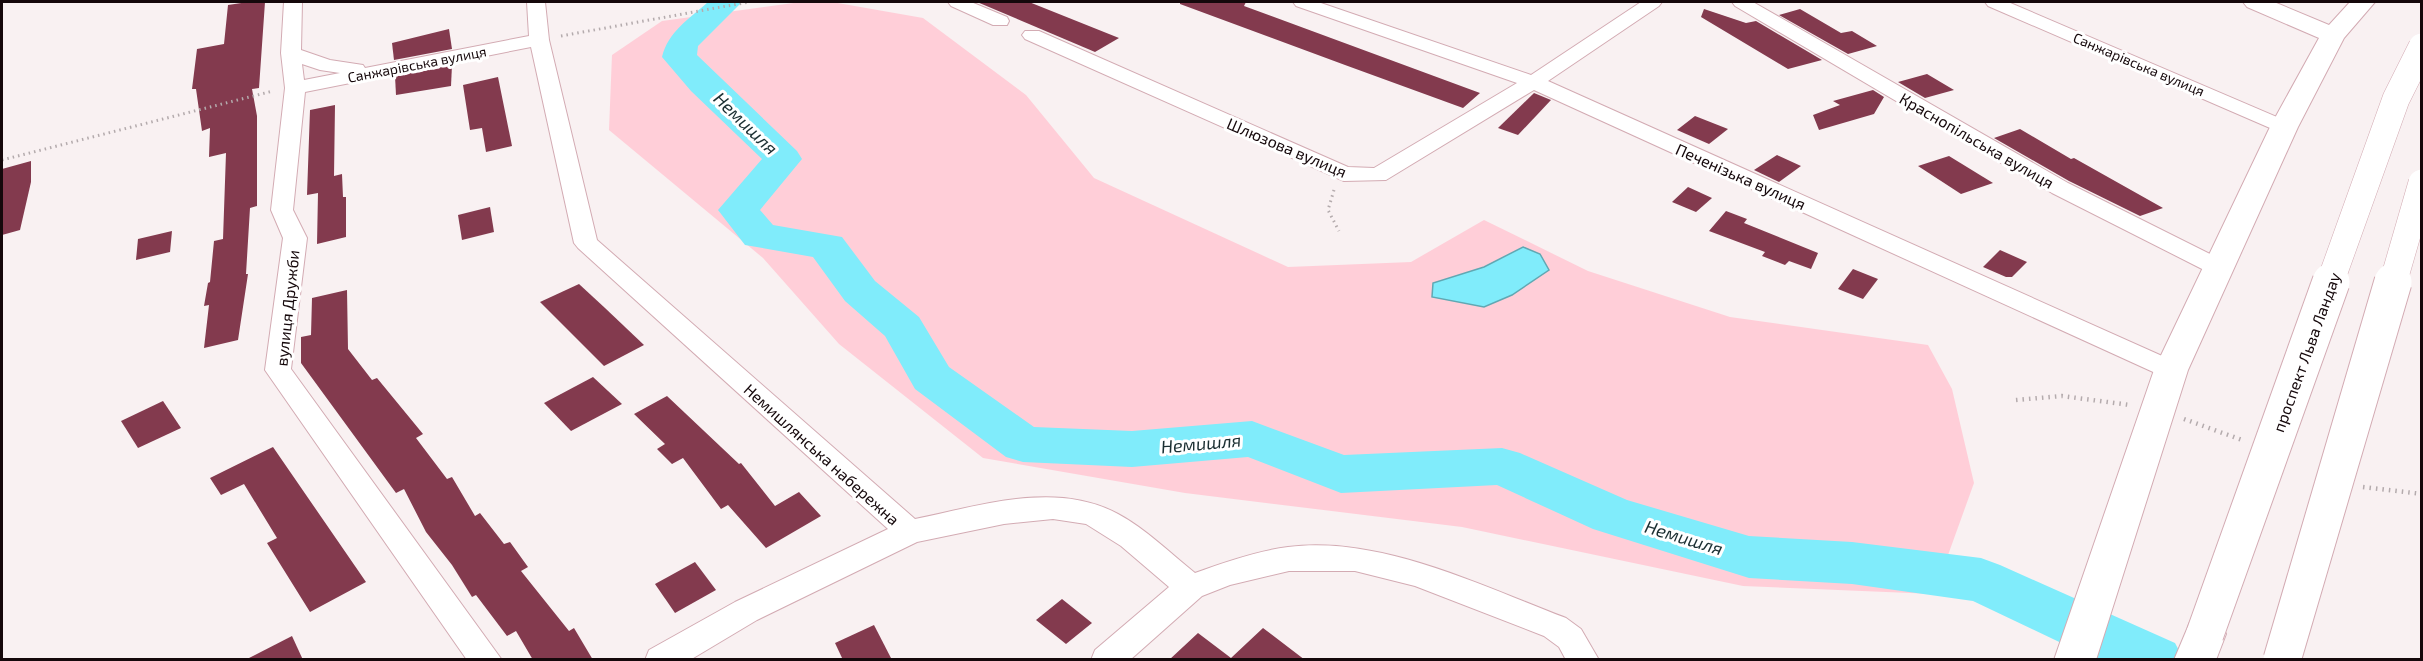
<svg xmlns="http://www.w3.org/2000/svg" width="2423" height="661" viewBox="0 0 2423 661" font-family="'Exo 2',sans-serif">
  <style>
    .green { fill: #ffced8 }
    .water { fill: #80ecfb; stroke: #60a8b3; stroke-width: 1.5 }
    .lines { fill: none; stroke-linecap: round; stroke-linejoin: round }
    .river { fill: #80ecfb; fill-rule: evenodd }
    .building { fill: #833a4e }
    .street-casing { stroke: #d3abb3; stroke-width: 2 }
    .secondary-casing { stroke: #d3abb3; stroke-width: 2 }
    .primary-casing { stroke: #d3abb3; stroke-width: 2 }
    .path-far1 { stroke: #b4abad; stroke-width: 3; stroke-dasharray: 1.5 4; stroke-linecap: butt }
    .path { stroke: #b4abad; stroke-width: 4.5; stroke-dasharray: 1.5 5; stroke-linecap: butt }
    .street { fill: #fff; fill-rule: evenodd }
    .secondary { fill: #fff; fill-rule: evenodd }
    .primary { fill: #fff; fill-rule: evenodd }
    .primary-bridge-far1-casing { stroke: #d3abb3; stroke-width: 28; stroke-linecap: butt }
    .primary-bridge-casing { stroke: #d3abb3; stroke-width: 39; stroke-linecap: butt }
    .primary-bridge-far1 { stroke: #fff; stroke-width: 27 }
    .primary-bridge { stroke: #fff; stroke-width: 37 }
    .labels { text-anchor: middle; dominant-baseline: central; stroke-width: 6; stroke-linejoin: round; paint-order: stroke }
    .far-street-label { font-size: 14px; fill: #15080b; stroke: #fff }
    .street-label { font-size: 16px; fill: #15080b; stroke: #fff }
    .water-label { font-size: 18px; font-style: italic; fill: #1b2f32; stroke: #fff }
  </style>
  <rect width="100%" height="100%" fill="#f9f1f2"/>
  <path class="green" d="M801,2H832L923,18L1026,95L1094,178L1288,267L1411,262L1484,220L1588,271L1730,317L1928,345L1952,389L1974,483L1934,594L1743,586L1462,527L1185,493L983,458L839,344L763,258L609,130L612,55L662,21Z"/>
  <path class="water" d="M1523,247L1540,254L1549,270L1512,295L1484,307L1432,297L1433,283L1484,267Z"/>
  <g class="lines">
    <path class="river" d="M708,2H742L698,46L697,55L797,151L802,159L760,210L773,225L842,237L875,281L919,317L949,367L1034,427L1132,431L1252,421L1344,455L1502,448L1520,453L1627,500L1749,536L1852,542L1981,558L2000,565L2175,643L2184,660H2097L1973,601L1852,584L1749,578L1593,529L1497,485L1341,493L1248,457L1132,467L1023,462L1006,457L915,389L885,336L845,301L813,257L745,245L718,210L762,159L691,91L662,57C668,32 689,19 708,2Z"/>
  </g>
  <g class="building">
    <path d="M248,2H265L259,88L252,89L257,116V206L250,208L246,274H248L238,340L204,348L209,305L204,306L208,283L210,282L214,241L223,239L226,153L209,157L210,128L202,131L196,89H192L197,49L224,44L228,5Z"/>
    <path d="M977,2H1029L1119,38L1095,52Z"/>
    <path d="M1180,2H1246L1244,6L1480,93L1463,108L1345,65L1180,4Z"/>
    <path d="M1704,9L1746,23L1756,21L1822,60L1788,69L1701,17Z"/>
    <path d="M1800,9L1841,33L1852,31L1877,46L1848,54L1779,15Z"/>
    <path d="M449,29L452,49L394,60L392,43Z"/>
    <path d="M452,65L451,86L396,95L395,76Z"/>
    <path d="M1927,74L1954,90L1925,98L1898,82Z"/>
    <path d="M498,77L512,146L486,152L482,128L470,130L463,85Z"/>
    <path d="M1873,90L1884,97L1874,114L1819,130L1813,115L1840,105L1833,101Z"/>
    <path d="M1534,93L1551,100L1518,135L1498,128Z"/>
    <path d="M335,105L334,176L342,174L343,197H346V237L317,244L318,193L307,195L310,110Z"/>
    <path d="M1695,116L1728,129L1709,144L1677,130Z"/>
    <path d="M2020,129L2071,159L2074,158L2163,208L2140,216L2069,181L1994,138Z"/>
    <path d="M1777,155L1801,166L1779,182L1754,170Z"/>
    <path d="M1949,156L1993,183L1961,194L1918,166Z"/>
    <path d="M31,161V182L20,230L2,235V169Z"/>
    <path d="M1688,187L1712,198L1696,212L1672,202Z"/>
    <path d="M490,207L494,232L462,240L458,215Z"/>
    <path d="M1726,211L1747,219L1744,223L1818,253L1811,269L1789,261L1785,265L1762,256L1765,252L1709,231Z"/>
    <path d="M172,231L170,252L136,260L138,239Z"/>
    <path d="M2000,250L2027,262L2012,277H2006L1983,267Z"/>
    <path d="M1853,269L1878,279L1863,299L1838,289Z"/>
    <path d="M579,284L605,308L644,345L604,366L540,302Z"/>
    <path d="M347,290L348,349L372,380L377,378L423,434L416,438L447,479L452,477L475,516L480,513L504,544L510,542L528,567L521,571L569,631L574,628L593,660H533L516,631L507,636L476,595L472,597L452,565L426,532L404,489L396,493L301,363V337L311,335L312,298Z"/>
    <path d="M593,377L622,404L571,431L544,403Z"/>
    <path d="M667,396L739,464L741,463L775,506L799,492L821,516L766,548L728,505L721,509L683,458L672,464L657,449L665,444L634,414Z"/>
    <path d="M163,401L181,428L138,448L121,421Z"/>
    <path d="M273,447L366,582L310,612L267,543L277,538L244,484L221,495L210,478Z"/>
    <path d="M695,562L716,590L675,613L655,584Z"/>
    <path d="M1062,599L1092,623L1066,644L1036,620Z"/>
    <path d="M874,625L892,660H843L835,643Z"/>
    <path d="M1263,628L1305,660H1169L1198,633L1231,658Z"/>
    <path d="M292,636L303,660H245Z"/>
  </g>
  <g class="lines">
    <g class="street-casing">
      <g id="street">
        <path d="M284,2H302L301,50L330,60L363,65L365,68L529,36L527,2H545L549,40L597,240L915,519C980,506 1056,480 1118,514C1146,529 1170,553 1195,573C1225,562 1257,551 1288,547C1379,535 1482,586 1566,618L1581,629L1599,660H1566L1559,647L1544,636L1415,586L1355,571H1289L1230,585L1202,596L1130,660H1091L1095,650L1169,587L1121,546L1086,524L1053,519L1004,524L917,542L757,620L690,660H645L649,650L735,602L888,529L578,248L574,243L531,47L305,92L293,210L307,238L291,369L502,660H467L265,370L283,238L271,210L285,88L281,53ZM302,64L320,70L340,73L304,80Z"/>
        <path d="M948,2H971L1007,17L1009,21L1007,25H993L951,6Z"/>
        <path d="M1293,2H1318L1531,75L1641,2H1662L1659,6L1548,81L2180,364L2184,370L2180,376L2171,379L2162,376L1534,90L1386,180L1344,181L1025,39L1022,35L1025,31H1039L1348,167L1374,168L1517,83L1296,6Z"/>
        <path d="M1732,2H1753L2068,183L2228,263L2231,268L2228,273L2219,275L2210,273L2052,193L1735,6Z"/>
        <path d="M1985,2H2008L2291,123L2295,127L2291,131L2284,133L2277,131L1988,6Z"/>
      </g>
    </g>
    <g class="secondary-casing">
      <path id="secondary" d="M2243,2H2274L2329,25L2350,2H2375L2344,38L2298,127L2188,370L2096,660H2054L2154,370L2270,127L2319,38L2247,7Z"/>
    </g>
    <g class="primary-casing">
      <path id="primary" d="M2205,617L2220,622L2226,634L2216,660H2174L2190,622Z"/>
    </g>
    <g class="path-far1">
      <path d="M561,36L749,2"/>
      <path d="M2,160L273,91"/>
      <path d="M1334,190L1328,210L1339,231"/>
    </g>
    <g class="path">
      <path d="M2016,400L2062,396L2130,405"/>
      <path d="M2184,419L2242,440"/>
      <path d="M2363,487L2422,494"/>
    </g>
    <use href="#street" class="street"/>
    <use href="#secondary" class="secondary"/>
    <use href="#primary" class="primary"/>
    <g class="primary-bridge-far1-casing">
      <g id="primary-bridge-far1">
        <path d="M2330,283L2396,99L2422,47"/>
        <path d="M2393,283L2422,183"/>
      </g>
    </g>
    <g class="primary-bridge-casing">
      <g id="primary-bridge">
        <path d="M2205,634L2331,282"/>
        <path d="M2282,660L2393,282"/>
      </g>
    </g>
    <use href="#primary-bridge-far1" class="primary-bridge-far1"/>
    <use href="#primary-bridge" class="primary-bridge"/>
  </g>
  <g class="labels">
    <g class="far-street-label">
      <text transform="translate(417 64) rotate(-11)">Санжарівська вулиця</text>
      <text transform="translate(2139 64) rotate(23)">Санжарівська вулиця</text>
    </g>
    <g class="street-label">
      <text transform="translate(1977 140) rotate(30)">Краснопільська вулиця</text>
      <text transform="translate(1287 147) rotate(23)">Шлюзова вулиця</text>
      <text transform="translate(1741 176) rotate(24)">Печенізька вулиця</text>
      <text transform="translate(287 308) rotate(-84)">вулиця Дружби</text>
      <text transform="translate(2306 352) rotate(-70)">проспект Льва Ландау</text>
      <text transform="translate(822 454) rotate(42)">Немишлянська набережна</text>
    </g>
    <g class="water-label">
      <text transform="translate(746 123) rotate(44)">Немишля</text>
      <text transform="translate(1201 443) rotate(-5)">Немишля</text>
      <text transform="translate(1684 537) rotate(17)">Немишля</text>
    </g>
  </g>
  <rect width="2423" height="661" fill="none" stroke="#15080b" stroke-width="6"/>
</svg>
